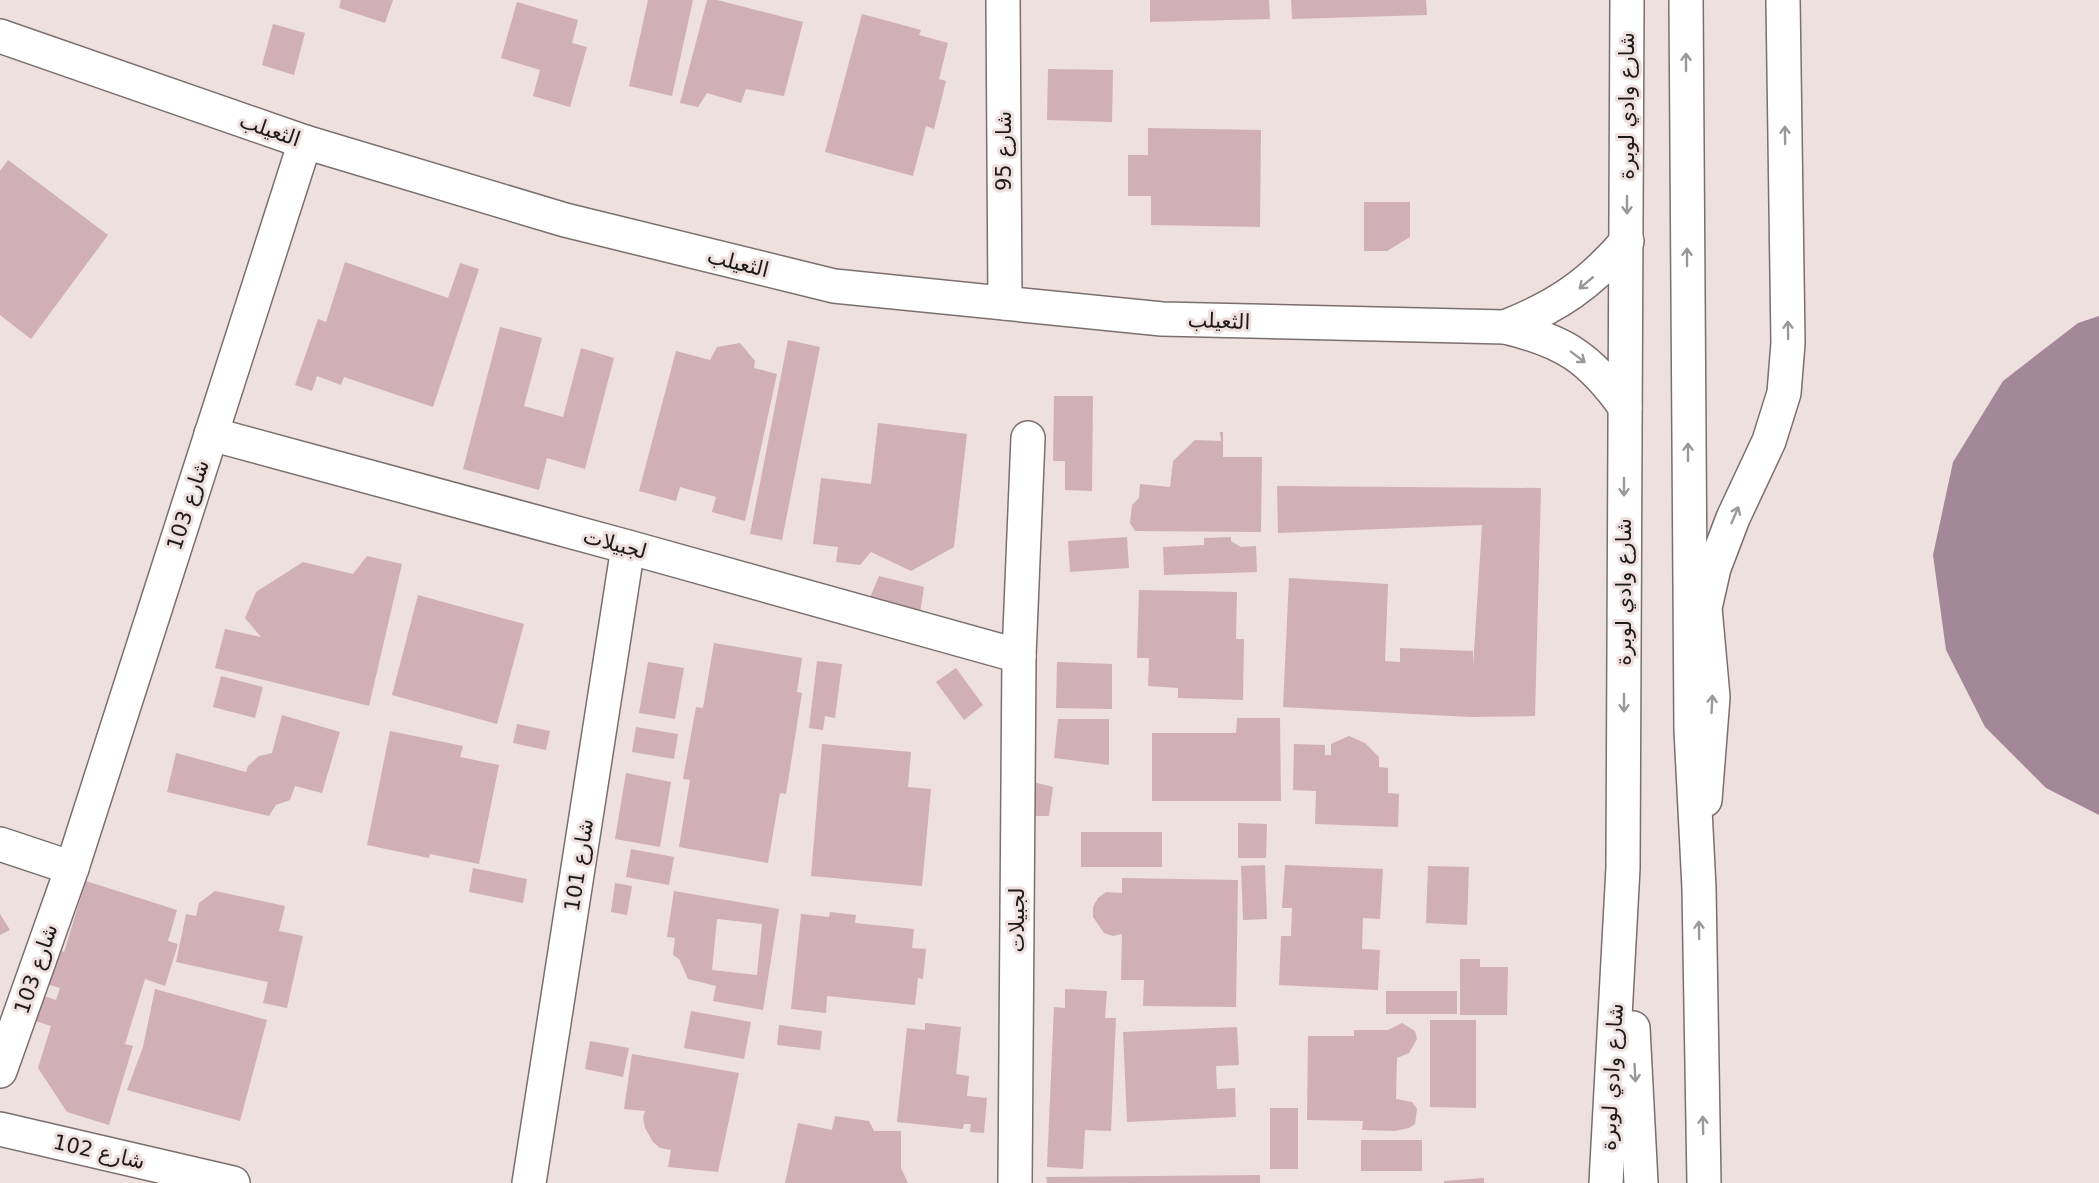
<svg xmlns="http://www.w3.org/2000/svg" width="2099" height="1183" viewBox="0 0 2099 1183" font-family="'DejaVu Sans','Noto Naskh Arabic',sans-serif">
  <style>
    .water { fill: #a48898 }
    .building { fill: #d1afb6; fill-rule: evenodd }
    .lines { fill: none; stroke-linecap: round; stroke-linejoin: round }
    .street-casing { stroke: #7a6f6e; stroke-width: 36 }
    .secondary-casing { stroke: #7a6f6e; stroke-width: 36 }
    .street { stroke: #fff; stroke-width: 33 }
    .secondary { stroke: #fff; stroke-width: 33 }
    .oneway { stroke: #9a9898 }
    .labels { text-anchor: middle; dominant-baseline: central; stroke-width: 6; stroke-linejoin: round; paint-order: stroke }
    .street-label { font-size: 21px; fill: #1f1a1a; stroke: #ede0df }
  </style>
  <rect width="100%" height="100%" fill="#ede0df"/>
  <path class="water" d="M2099,316V815L2046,788L1985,727L1946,650L1933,555L1953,462L2003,381L2078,323Z"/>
  <g class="building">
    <path d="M341,0H393L385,23L339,8Z"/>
    <path d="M648,0H693L672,96L629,86Z"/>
    <path d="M707,0H717L803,22L784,96L746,89L741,103L707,93L698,107L680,103Z"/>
    <path d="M1150,0H1269L1270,19L1150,22Z"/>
    <path d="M1291,0H1426L1427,15L1292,19Z"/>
    <path d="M517,2L578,20L572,43L587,47L570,107L533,96L540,70L501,58Z"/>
    <path d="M862,14L921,30L919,35L948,43L939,79L946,81L934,129L926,126L913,176L825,152Z"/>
    <path d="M273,24L305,33L294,75L262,65Z"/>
    <path d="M1048,69L1113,70L1112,122L1047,120Z"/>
    <path d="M1148,128L1261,130L1260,227L1151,225V196H1128V155H1148Z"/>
    <path d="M8,160L108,235L31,339L0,315V171Z"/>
    <path d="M1364,202H1410V237L1387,251H1364Z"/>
    <path d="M345,262L448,298L460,263L479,269L433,407L344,377L341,385L317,376L312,391L295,385L318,319L326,322Z"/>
    <path d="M500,327L542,338L524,406L563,417L581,348L614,358L585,469L547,458L539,490L463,469Z"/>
    <path d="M788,340L820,347L782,540L750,534Z"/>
    <path d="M740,343L755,361L754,368L777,374L745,521L712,512L716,497L680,487L676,501L639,491L676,351L710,360L717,347Z"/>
    <path d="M1054,396H1093L1092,491L1065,490V461H1053Z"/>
    <path d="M878,423L967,434L954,547L911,571L871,552L860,565L836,562L838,547L813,544L821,478L871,484Z"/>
    <path d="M1220,432H1223V457H1262L1261,532L1135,531L1130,523L1132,505L1139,498L1140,484L1170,487L1173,461L1195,440L1221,441Z"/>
    <path d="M1277,486L1541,488L1535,716L1470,717L1283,707L1289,578L1388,584L1385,661L1400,662V648L1473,651V667L1482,525L1278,533Z"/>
    <path d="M1127,537L1129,568L1070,572L1068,541Z"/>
    <path d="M1231,537V541L1241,547L1256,546L1257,572L1164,575L1163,547L1204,545V538Z"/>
    <path d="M367,556L402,564L369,706L215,668L225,629L261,637L245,618L256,592L303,562L353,574Z"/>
    <path d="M879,576L924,587L920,613L869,600Z"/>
    <path d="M1139,590L1237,592L1236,639H1244L1243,700L1178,698V688L1148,686L1149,658H1137Z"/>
    <path d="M418,595L524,624L497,724L392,695Z"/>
    <path d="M714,643L802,658L797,692L802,693L786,794L780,793L768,863L679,847L690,780L683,779L696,707L703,708Z"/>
    <path d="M817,661L842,664L835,718L825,716L823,730L809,728Z"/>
    <path d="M648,662L684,668L675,719L639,713Z"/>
    <path d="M1057,662L1112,664V709L1056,708Z"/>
    <path d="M956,668L983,705L964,720L936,682Z"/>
    <path d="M221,676L263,687L255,718L213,707Z"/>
    <path d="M282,715L340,732L322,793L295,786L290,800L276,805L269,816L167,792L176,753L246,772L248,766L259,756L272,753Z"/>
    <path d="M1237,718H1280L1281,801H1152V733H1236Z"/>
    <path d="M1058,719H1109V765L1054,758Z"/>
    <path d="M517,724L550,731L546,750L513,743Z"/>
    <path d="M636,727L678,734L674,759L632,752Z"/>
    <path d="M390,731L463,746L460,757L499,765L479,864L430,854L429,858L367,845Z"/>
    <path d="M1349,736L1365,743L1379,757V767L1388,768V793L1399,794L1398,827L1315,824L1316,791L1293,790L1294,744L1325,745V755H1331V744Z"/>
    <path d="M822,744L911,752L908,787L931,789L922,886L811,876Z"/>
    <path d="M626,773L671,782L660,847L615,839Z"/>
    <path d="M1033,782L1053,787L1049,816H1030Z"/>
    <path d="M1238,823L1267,824L1266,858H1238Z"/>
    <rect x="1081" y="832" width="81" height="35"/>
    <path d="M631,849L674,857L669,885L626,877Z"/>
    <path d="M1265,865L1267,919L1243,920L1241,866Z"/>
    <path d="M1285,865L1383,869L1380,919L1363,918L1362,949L1380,950L1378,990L1279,985L1281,936H1291L1292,908H1282Z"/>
    <path d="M1428,866L1469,867L1467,925L1426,923Z"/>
    <path d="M473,868L527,879L523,903L469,892Z"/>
    <path d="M1122,878L1238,880L1236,1007L1143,1006L1144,980H1121L1122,934L1113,936L1104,933L1093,917V907L1098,898L1106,892L1122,893Z"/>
    <path d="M86,881L177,910L168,941L178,944L165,986L145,979L125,1044L133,1046L109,1125L67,1112L38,1068L51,1026L27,1018L35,993L56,1000L60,988L36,981L47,946L64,952Z"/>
    <path d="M615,883L632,886L627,915L611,912Z"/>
    <path d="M215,891L285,906L279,931L303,936L287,1008L263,1003L268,982L176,962L186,914L196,916L199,903Z"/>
    <path d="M674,891L779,909L763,1010L713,1001L716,986L688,979L679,959L673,955L675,938L667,937ZM717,919L762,924L757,975L712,970Z"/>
    <path d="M830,912L856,915L855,923L914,929L912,948L926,949L923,979L918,978L915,1005L827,996L826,1013L791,1009L801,914L829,917Z"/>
    <path d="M0,914L10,930L0,935Z"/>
    <path d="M1460,959H1480V967H1508L1507,1015H1460Z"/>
    <path d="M155,989L267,1020L240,1121L127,1090L143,1047Z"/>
    <path d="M1065,989L1107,991L1105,1018H1116L1111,1131L1085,1130L1083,1169L1047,1167L1054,1007L1065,1008Z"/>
    <rect x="1386" y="991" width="71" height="23"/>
    <path d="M691,1011L751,1022L744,1059L684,1048Z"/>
    <path d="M1430,1020H1476V1108L1430,1107Z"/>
    <path d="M925,1023L961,1027L956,1074L969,1076L967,1096L987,1098L984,1133L970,1132L971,1124H964L963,1129L897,1122L907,1028L925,1030Z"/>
    <path d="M1402,1023L1415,1031L1417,1039L1409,1053L1397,1058L1396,1099L1412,1102L1417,1109L1415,1124L1409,1128L1395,1131L1362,1130L1363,1121L1307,1120L1308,1036H1354V1030H1388Z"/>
    <path d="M779,1025L822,1031L820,1050L777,1045Z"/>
    <path d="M1237,1027L1239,1065L1216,1066L1217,1089L1235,1088L1236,1117L1127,1122L1123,1032Z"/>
    <path d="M590,1041L629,1048L623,1077L585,1069Z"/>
    <path d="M632,1054L739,1073L718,1172L668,1167L671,1150L660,1148L653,1142L645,1128L643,1118L645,1111L624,1109Z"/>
    <rect x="1270" y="1108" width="28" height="61"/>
    <path d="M835,1116L869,1121L874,1131H901V1168L908,1183H785L798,1123L832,1130Z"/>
    <rect x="1361" y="1140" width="61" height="31"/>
    <path d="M1260,1175V1183H1047L1046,1177Z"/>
    <path d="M1484,1178V1183H1444V1181Z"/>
  </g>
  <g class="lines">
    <g class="street-casing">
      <g id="street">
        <path d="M1003,0L1005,303"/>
        <path d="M0,36L305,142L565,220L834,286L1162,319L1505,327C1564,341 1590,358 1625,407"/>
        <path d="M1505,327C1558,306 1590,284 1627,241"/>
        <path d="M211,434L628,547L1019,656"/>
        <path d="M1705,800L1713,697L1705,608L1714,568L1733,518L1769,441L1784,393L1788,343L1783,0"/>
        <path d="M0,844L72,868"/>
        <path d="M0,1071L72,868L305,142"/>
        <path d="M0,1129L233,1183"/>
        <path d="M529,1183L628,547"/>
        <path d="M1015,1183L1019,656L1028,438"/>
      </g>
    </g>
    <g class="secondary-casing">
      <g id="secondary">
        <path d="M1686,0L1691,730L1699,888L1704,1183"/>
        <path d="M1633,1028L1641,1183"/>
        <path d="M1606,1183L1623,868L1627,0"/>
      </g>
    </g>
    <use href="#street" class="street"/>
    <use href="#secondary" class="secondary"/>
  </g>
  <defs><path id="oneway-shaft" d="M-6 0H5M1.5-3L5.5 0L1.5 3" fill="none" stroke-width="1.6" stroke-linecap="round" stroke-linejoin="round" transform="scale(1.5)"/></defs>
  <g class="oneway">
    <use href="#oneway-shaft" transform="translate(1686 62) rotate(-90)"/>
    <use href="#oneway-shaft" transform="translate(1785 135) rotate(-91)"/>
    <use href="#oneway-shaft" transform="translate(1627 205) rotate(90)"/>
    <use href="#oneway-shaft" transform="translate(1687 257) rotate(-90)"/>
    <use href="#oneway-shaft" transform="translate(1586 283) rotate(140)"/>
    <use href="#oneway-shaft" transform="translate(1788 330) rotate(-91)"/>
    <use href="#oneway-shaft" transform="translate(1578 357) rotate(37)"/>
    <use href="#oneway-shaft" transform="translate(1688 452) rotate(-90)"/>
    <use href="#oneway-shaft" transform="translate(1624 487) rotate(90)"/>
    <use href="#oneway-shaft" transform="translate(1735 515) rotate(-67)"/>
    <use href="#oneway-shaft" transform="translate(1624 703) rotate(90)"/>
    <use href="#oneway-shaft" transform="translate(1712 704) rotate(-87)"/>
    <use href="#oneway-shaft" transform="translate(1699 930) rotate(-91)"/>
    <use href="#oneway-shaft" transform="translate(1635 1073) rotate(87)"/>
    <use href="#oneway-shaft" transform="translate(1703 1125) rotate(-91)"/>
  </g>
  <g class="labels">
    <g class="street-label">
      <text transform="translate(1627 106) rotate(-90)">شارع وادي لوبرة</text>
      <text transform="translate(270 130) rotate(19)">الثعيلب</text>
      <text transform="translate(1004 151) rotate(-90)">شارع 95</text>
      <text transform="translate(738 263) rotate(14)">الثعيلب</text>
      <text transform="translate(1219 321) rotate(2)">الثعيلب</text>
      <text transform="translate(188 505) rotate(-72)">شارع 103</text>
      <text transform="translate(615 544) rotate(15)">لجبيلات</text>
      <text transform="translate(1624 592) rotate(-90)">شارع وادي لوبرة</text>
      <text transform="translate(579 865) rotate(-81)">شارع 101</text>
      <text transform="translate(1017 920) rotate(-90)">لجبيلات</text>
      <text transform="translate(36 969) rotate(-71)">شارع 103</text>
      <text transform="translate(1612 1077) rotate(-87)">شارع وادي لوبرة</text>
      <text transform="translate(99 1152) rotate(13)">شارع 102</text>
    </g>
  </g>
</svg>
